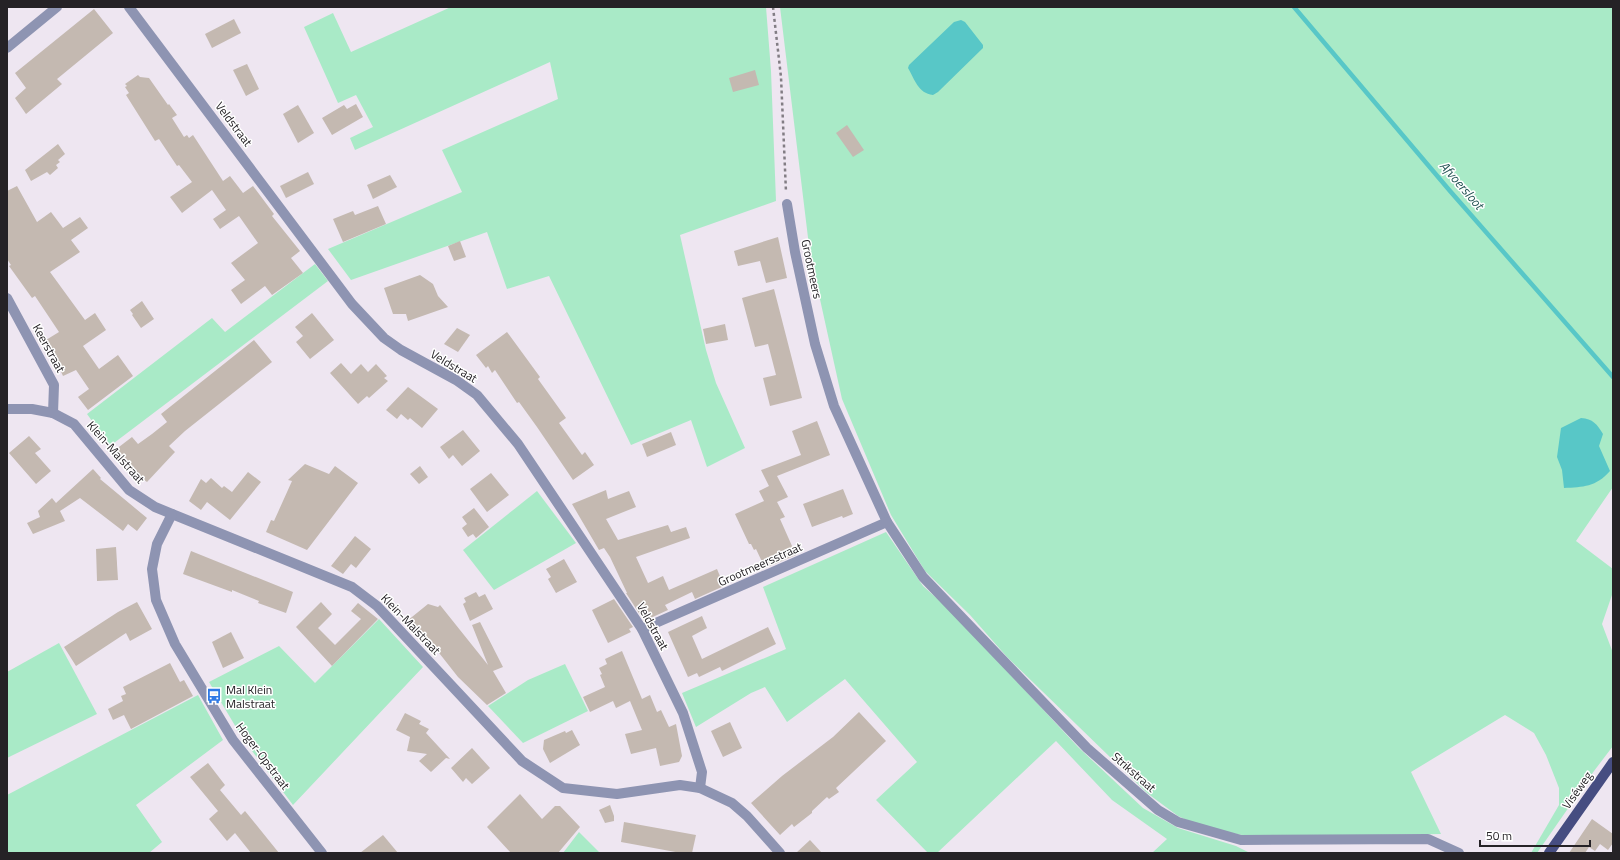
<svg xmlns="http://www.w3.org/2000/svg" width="1620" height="860" viewBox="0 0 1620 860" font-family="'Titillium Web',sans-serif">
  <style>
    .green { fill: #a9eac7 }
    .water { fill: #58c7c7 }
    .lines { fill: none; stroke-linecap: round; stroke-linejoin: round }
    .stream { stroke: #58c7c7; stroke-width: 4.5 }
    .building { fill: #c4b9b1 }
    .path { stroke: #827d84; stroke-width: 2.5; stroke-dasharray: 3 3; stroke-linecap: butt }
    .minor { stroke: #8e94b2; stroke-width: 10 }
    .major { stroke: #464d81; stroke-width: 10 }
    .labels { text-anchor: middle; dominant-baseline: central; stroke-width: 3; stroke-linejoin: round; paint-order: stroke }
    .street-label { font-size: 12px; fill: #252226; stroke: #fff }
    .poi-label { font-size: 12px; fill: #252226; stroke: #fff; text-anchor: start }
    .water-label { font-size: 13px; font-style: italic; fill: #205151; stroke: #fff }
  </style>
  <rect width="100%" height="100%" fill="#eee6f1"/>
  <g class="green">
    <path d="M451,7H766L771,71L776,201L680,235L706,350L716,383L745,448L707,467L691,420L631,445L549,276L507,289L487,232L351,280L328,249L462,192L442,150L558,99L550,62L355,150L350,138L373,127L356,95L338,103L304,27L333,13L351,52Z"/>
    <path d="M780,7H1613V487L1576,541L1613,569V592L1602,624L1613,653V746L1594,771L1537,853H1531L1559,805V788L1546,755L1534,733L1505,715L1411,772L1441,834L1252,837L1202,827L1178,816L1147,793L1007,657L970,615L925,571L891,515L842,399L810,254Z"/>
    <path d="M315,264L328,281L110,446L87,414L212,318L225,332Z"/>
    <path d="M537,491L576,543L494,590L463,550Z"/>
    <path d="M886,532L923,586L951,611L1078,747L1143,808L1178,828L1236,846L1250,853H1152L1167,839L1112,800L1056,741L937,853H928L876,800L917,762L845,679L787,722L765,687L751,693L696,727L682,693L786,649L763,587Z"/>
    <path d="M379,619L423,667L293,805L243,739L209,682L279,646L315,683Z"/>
    <path d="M59,643L97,714L7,758V672Z"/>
    <path d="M565,664L588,711L523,743L488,706L528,680Z"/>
    <path d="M198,695L223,740L136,805L162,842L149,853H7V795Z"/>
    <path d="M579,832L600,853H563Z"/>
  </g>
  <g class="water">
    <path d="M961,20L965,22L983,45V48L938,92L933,95C918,93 915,80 908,68L909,65L954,22Z"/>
    <path d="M1581,418C1593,419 1597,424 1603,434L1599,446L1610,471C1596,487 1583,487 1564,488L1562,470L1557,457L1561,428Z"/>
  </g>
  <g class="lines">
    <path class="stream" d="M1294,7L1450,191L1613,377"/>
  </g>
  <g class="building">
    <path d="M94,9L113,33L57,79L62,84L26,114L15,98L26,88L15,73Z"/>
    <path d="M234,19L241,33L212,48L205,34Z"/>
    <path d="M247,64L259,89L246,96L233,70Z"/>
    <path d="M755,70L759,85L733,92L729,78Z"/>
    <path d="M138,75L140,77L149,78L168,105L169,104L177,115L172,118L184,137L187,135L189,138L193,135L223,181L230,176L243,193L253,186L274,214L272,216L300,251L291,258L303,273L272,295L265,286L241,304L231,290L245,280L231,263L258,243L239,216L220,229L213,219L226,210L212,190L182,213L170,197L192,182L179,165L177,166L159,139L155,141L126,95L129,93L125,87L127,86L125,84Z"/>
    <path d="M356,104L363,117L332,135L322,118L344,105L347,109Z"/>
    <path d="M298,105L314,133L298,143L283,114Z"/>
    <path d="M847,125L864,150L853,157L836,133Z"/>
    <path d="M58,144L65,154L58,160L60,162L56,165L58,168L50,175L47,172L31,181L25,170Z"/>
    <path d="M308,172L314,184L286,198L280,186Z"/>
    <path d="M390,175L397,187L373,199L367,185Z"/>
    <path d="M17,186L37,222L51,212L63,228L80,217L88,228L71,240L80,252L50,272L85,320L95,313L106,330L83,346L99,369L118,355L133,376L88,410L78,397L89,389L76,370L63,376L56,361L58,360L46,340L59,332L35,296L32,298L9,266L11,265L7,259V191Z"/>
    <path d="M378,206L386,224L343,242L333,219L353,211L355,215Z"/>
    <path d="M778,237L787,278L766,283L760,261L738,266L734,251Z"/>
    <path d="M460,241L466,257L454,261L448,246Z"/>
    <path d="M420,275L433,284L438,296L448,307L408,321L406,314H393L384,288Z"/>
    <path d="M774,289L802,398L770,406L763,378L776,375L768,344L755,347L742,298Z"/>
    <path d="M142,301L154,319L141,328L132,315L133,314L130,310Z"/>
    <path d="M312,313L334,340L310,359L296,342L303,336L295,327Z"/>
    <path d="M725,324L728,340L706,344L703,329Z"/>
    <path d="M457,328L470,335L458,352L444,344Z"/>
    <path d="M507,332L540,377L538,379L566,418L559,423L582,455L585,452L594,465L573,480L537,427L519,402L517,403L495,370L492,373L488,366L486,368L476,355Z"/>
    <path d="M254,340L272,362L185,431L169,446L175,452L147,482L136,474L135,476L115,450L132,437L138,444L152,434L167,422L161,414Z"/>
    <path d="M341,363L351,374L361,364L368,372L376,364L387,376L384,378L388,381L369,398L367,396L358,404L330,373Z"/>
    <path d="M408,387L438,409L422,428L410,418L408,420L401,414L397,419L386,410Z"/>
    <path d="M817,421L830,455L777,476L788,497L777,502L785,517L780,519L796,555L765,568L756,549L754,550L751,544H749L735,514L764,501L759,491L769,486L761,470L801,455L792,431Z"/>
    <path d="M463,430L480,451L462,466L453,455L449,459L440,447Z"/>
    <path d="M671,432L676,445L647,457L642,444Z"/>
    <path d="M29,436L41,449L35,453L51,471L36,484L9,453Z"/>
    <path d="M305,464L329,474L335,466L358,483L307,550L266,532L271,520L274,521L292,481L288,480Z"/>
    <path d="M420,466L428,477L419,484L410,474Z"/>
    <path d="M93,469L101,478L100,479L147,518L137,531L128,524L123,531L80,498L60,511L65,521L33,534L27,523L40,517L38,511L52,498L56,503Z"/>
    <path d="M248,472L261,482L230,520L207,502L201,510L189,501L201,479L206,483L211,478L222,488L224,486L232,492Z"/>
    <path d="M491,473L509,495L487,512L470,489Z"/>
    <path d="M843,489L853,514L843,518L842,516L812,527L803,504Z"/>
    <path d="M606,490L608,499L629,491L636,507L606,519L618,540L668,525L671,532L686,527L690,538L636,557L648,583L663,576L669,590L717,569L724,586L695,599L692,592L665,605L668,610L644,621L626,593H627L610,557L604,548L599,550L572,504Z"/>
    <path d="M474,508L489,527L476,538L473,534L468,537L462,528L467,524L462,517Z"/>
    <path d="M355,536L371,549L356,568L351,564L343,574L331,566Z"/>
    <path d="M116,547L118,580L97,581L96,549Z"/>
    <path d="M191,551L293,592L286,613L258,603L259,601L232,590V592L183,574Z"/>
    <path d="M564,559L577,582L556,593L548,579L551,577L546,569Z"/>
    <path d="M476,592L479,597L485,594L493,609L470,621L463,604L466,602L464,598Z"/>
    <path d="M614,599L633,627L629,629L631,632L608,643L592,610Z"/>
    <path d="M137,602L152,629L130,641L126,633L76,666L64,647L118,612Z"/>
    <path d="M321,602L332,614L318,628L335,645L361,619L351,611L358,603L378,619L332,666L296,627Z"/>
    <path d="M428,604L438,607L440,605L488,665L472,625L480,622L503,667L493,671L506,693L487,705L458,677L421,630L416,632L407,621Z"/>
    <path d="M702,616L707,628L692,636L702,659L768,627L776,644L722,671L720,667L699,677L697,673L688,677L668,632Z"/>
    <path d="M231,632L244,658L223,668L212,642Z"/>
    <path d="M622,651L642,699L650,695L657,712L661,710L669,727L676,724L682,756L679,762L660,766L656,748L631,754L625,734L642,730L630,701L616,708L613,701L590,712L583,697L605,687L600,675L602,674L599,668L607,664L605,659Z"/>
    <path d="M170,663L180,682L184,680L193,696L131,729L124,715L113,720L108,709L123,701L121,696L126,694L123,687Z"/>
    <path d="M859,712L886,741L836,788L839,792L829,799L827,797L812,811V813L794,827L792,824L780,835L751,803L782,776L833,737Z"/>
    <path d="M405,713L421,721L419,724L429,729L426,733L450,759L446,758L431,772L419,761L427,754L407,751L410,737L396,730Z"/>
    <path d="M730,722L742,748L723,757L711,731Z"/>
    <path d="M572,730L580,745L550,763L543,749L544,740L565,731L566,733Z"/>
    <path d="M472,748L490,768L472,784L466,778L463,782L451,768Z"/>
    <path d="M208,763L225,785L220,790L241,815L245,811L279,853H251L235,833L227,841L209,819L218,811L190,777Z"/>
    <path d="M520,794L542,819L555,806H560L580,827L558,853H511L487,827Z"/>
    <path d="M610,805L614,816V821L605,823L599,810Z"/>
    <path d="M1592,819L1613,834V843L1608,850L1600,844L1595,851L1589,847L1585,853H1569Z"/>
    <path d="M624,822L696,835L692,853H681L621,842Z"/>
    <path d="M383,835L398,853H360Z"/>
    <path d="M810,840L822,853H796Z"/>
  </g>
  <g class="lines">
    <path class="path" d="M773,7L781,77L786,192"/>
    <g class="minor">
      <path d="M129,7L352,304L384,338L401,350L456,380L477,395L518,444L642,629L683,713L702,772L700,788"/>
      <path d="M7,48L57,7"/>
      <path d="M787,204L795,252L815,344L834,406L887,522L923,577L1087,748L1158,810L1178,822L1241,840L1428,839L1459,853"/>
      <path d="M7,298L54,385L53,413"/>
      <path d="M7,409H32L53,413L74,424L129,490L155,507L352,587L377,606L522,761L563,788L617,794L680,785L700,788L732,803L747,816L780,853"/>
      <path d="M172,514L157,544L152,569L156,600L175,644L233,740L322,853"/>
      <path d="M642,629L887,522"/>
    </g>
    <path class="major" d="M1549,853L1613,762"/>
  </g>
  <defs>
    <g id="bus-bare" transform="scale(1.2)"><path d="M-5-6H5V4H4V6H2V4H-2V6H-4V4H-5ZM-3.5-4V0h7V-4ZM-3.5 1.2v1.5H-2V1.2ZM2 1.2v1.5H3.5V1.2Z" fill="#2e79e5" stroke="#fff" stroke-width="2.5" paint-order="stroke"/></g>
  </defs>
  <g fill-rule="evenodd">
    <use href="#bus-bare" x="214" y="696"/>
  </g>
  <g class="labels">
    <g class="street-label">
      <text transform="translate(234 124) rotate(53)">Veldstraat</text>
      <text transform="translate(812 269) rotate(78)">Grootmeers</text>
      <text transform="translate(49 348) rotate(61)">Keerstraat</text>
      <text transform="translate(454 366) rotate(31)">Veldstraat</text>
      <text transform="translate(116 452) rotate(48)">Klein-Malstraat</text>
      <text transform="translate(760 564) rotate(-24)">Grootmeersstraat</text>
      <text transform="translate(411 624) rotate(46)">Klein-Malstraat</text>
      <text transform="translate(653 626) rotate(61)">Veldstraat</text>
      <text transform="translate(263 756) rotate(53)">Hoger-Opstraat</text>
      <text transform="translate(1134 772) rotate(41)">Strikstraat</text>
      <text transform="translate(1577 790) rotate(-55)">Viséweg</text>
    </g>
    <g class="poi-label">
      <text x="226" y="689">Mal Klein<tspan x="226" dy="14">Malstraat</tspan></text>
    </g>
    <g class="water-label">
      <text transform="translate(1462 185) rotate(49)">Afvoersloot</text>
    </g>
  </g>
  <rect width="1620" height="860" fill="none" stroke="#252226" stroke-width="16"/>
  <path d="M1480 840v6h110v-6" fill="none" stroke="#252226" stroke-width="2"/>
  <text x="1486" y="840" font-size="12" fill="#252226" stroke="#ffffff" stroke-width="3" paint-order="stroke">50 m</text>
</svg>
